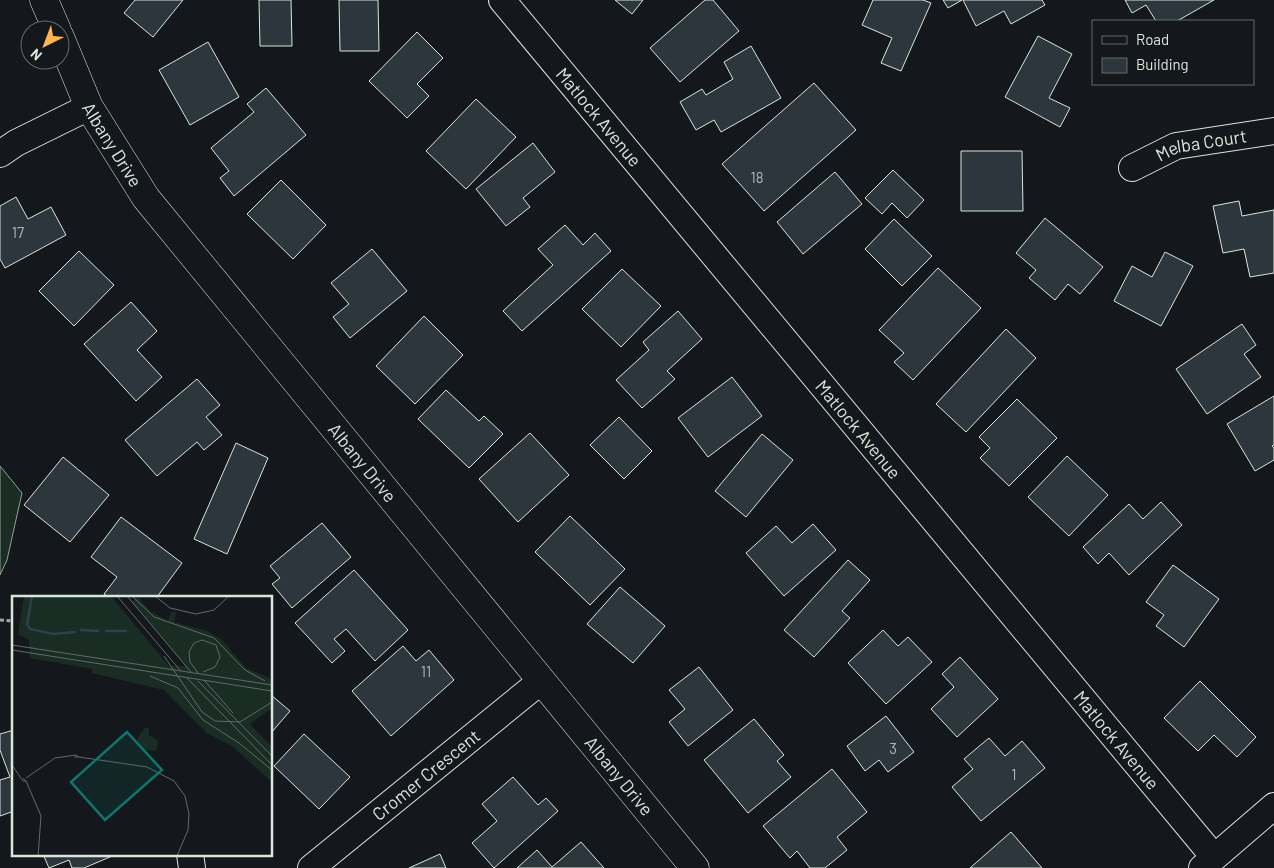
<svg xmlns="http://www.w3.org/2000/svg" width="1274" height="868" viewBox="0 0 1274 868" font-family="Barlow,sans-serif">
  <style>
    .green { fill: #1a2d24; stroke: #939e99 }
    .building { fill: #2c363c; stroke: #d8e6dc }
    .lines { fill: none; stroke-linecap: round; stroke-linejoin: round }
    .street-casing { stroke: #d8e6dc; stroke-width: 28 }
    .secondary-casing { stroke: #d8e6dc; stroke-width: 29 }
    .path { stroke: #9da8a2; stroke-width: 3; stroke-dasharray: 4 2.5; stroke-linecap: butt }
    .street { stroke: #14181c; stroke-width: 26 }
    .secondary { stroke: #14181c; stroke-width: 28 }
    .labels { text-anchor: middle; dominant-baseline: central; stroke-width: 4; stroke-linejoin: round; paint-order: stroke }
    .number-label { font-size: 15px; fill: #adbab4 }
    .street-label { font-size: 18px; fill: #d8e6dc; stroke: #14181c }
    .inset-river { fill: none; stroke: #2f3f4d; stroke-width: 2.5 }
    .inset-road { fill: none; stroke: #626a69; stroke-width: 1 }
    .view { fill: #0f766e; fill-opacity: 0.15; stroke: #0f766e; stroke-width: 2.5 }
    .inset-edge { fill: none; stroke: #d8e6dc; stroke-width: 2.5 }
  </style>
  <rect width="100%" height="100%" fill="#14181c"/>
  <path class="green" d="M0,466L22,493L7,560L0,575Z"/>
  <g class="building">
    <path d="M135,0H183L153,37L124,13Z"/>
    <path d="M259,0H291L292,46H260Z"/>
    <path d="M339,0H378L379,51H340Z"/>
    <path d="M615,0H643L632,14Z"/>
    <path d="M705,0H713L739,31L680,82L650,48Z"/>
    <path d="M873,0H923L931,3L901,71L881,63L892,38L862,25Z"/>
    <path d="M943,0H962L948,8Z"/>
    <path d="M963,0H1042L1045,5L1011,24L1004,11L976,26Z"/>
    <path d="M1125,0H1214L1177,21H1156L1146,5L1132,13Z"/>
    <path d="M417,32L443,58L417,84L429,96L407,118L369,81Z"/>
    <path d="M1038,36L1072,54L1049,98L1070,108L1060,127L1005,97Z"/>
    <path d="M208,42L239,97L190,125L159,70Z"/>
    <path d="M751,46L781,98L721,132L714,120L696,130L680,102L702,89L706,95L733,79L724,62Z"/>
    <path d="M814,83L856,130L764,211L722,164Z"/>
    <path d="M266,88L306,135L234,196L220,178L229,171L211,148L254,112L247,104Z"/>
    <path d="M476,99L516,137L466,189L426,151Z"/>
    <path d="M533,143L555,172L523,198L530,207L506,226L476,189Z"/>
    <path d="M961,151H1022L1023,211H961Z"/>
    <path d="M893,170L924,200L907,218L892,203L882,214L865,198Z"/>
    <path d="M835,172L862,204L803,254L777,222Z"/>
    <path d="M281,180L326,225L293,259L247,214Z"/>
    <path d="M16,197L28,219L51,207L66,235L5,268L0,259V206Z"/>
    <path d="M1239,201L1242,216L1274,210V273L1250,277L1244,249L1223,253L1213,206Z"/>
    <path d="M1045,218L1103,267L1080,294L1068,284L1055,300L1029,278L1036,270L1016,253Z"/>
    <path d="M894,219L932,256L902,286L865,249Z"/>
    <path d="M565,225L583,245L595,233L611,251L522,331L503,311L553,265L538,249Z"/>
    <path d="M372,249L407,291L350,338L333,317L349,304L331,283Z"/>
    <path d="M79,251L114,285L74,326L39,291Z"/>
    <path d="M1165,252L1193,266L1161,326L1114,301L1132,266L1152,277Z"/>
    <path d="M938,268L981,308L913,380L894,362L904,353L879,330Z"/>
    <path d="M622,269L661,306L621,347L582,309Z"/>
    <path d="M131,302L157,331L137,350L162,377L136,401L84,344Z"/>
    <path d="M678,311L702,339L667,371L675,379L642,408L616,380L649,350L643,342Z"/>
    <path d="M424,316L463,355L415,404L376,366Z"/>
    <path d="M1242,324L1256,345L1244,354L1261,377L1207,414L1176,369Z"/>
    <path d="M1006,329L1036,358L966,432L936,404Z"/>
    <path d="M732,377L762,416L708,457L678,418Z"/>
    <path d="M197,379L220,405L206,417L222,435L204,450L197,442L157,476L125,440Z"/>
    <path d="M446,390L479,421L484,416L503,434L469,468L418,419Z"/>
    <path d="M1274,396V445L1272,446L1274,448V460L1255,471L1227,424Z"/>
    <path d="M1017,399L1057,438L1009,486L980,458L990,448L979,437Z"/>
    <path d="M619,417L652,451L624,479L590,445Z"/>
    <path d="M530,433L569,475L518,522L479,479Z"/>
    <path d="M762,434L793,460L746,517L715,491Z"/>
    <path d="M236,443L268,458L227,554L194,539Z"/>
    <path d="M1067,456L1108,495L1069,536L1028,497Z"/>
    <path d="M63,457L109,495L70,542L24,505Z"/>
    <path d="M1161,502L1182,525L1129,575L1109,553L1098,564L1083,547L1129,504L1143,519Z"/>
    <path d="M570,516L625,569L590,605L535,552Z"/>
    <path d="M121,517L182,563L157,597H108L104,594L117,577L91,557Z"/>
    <path d="M322,523L351,557L292,608L272,584L280,578L270,566Z"/>
    <path d="M813,524L836,550L784,596L746,553L776,526L792,543Z"/>
    <path d="M848,560L870,580L842,611L850,618L814,657L784,630Z"/>
    <path d="M1173,565L1219,599L1184,647L1156,626L1164,615L1146,602Z"/>
    <path d="M354,570L408,630L375,661L346,629L334,639L345,651L332,663L295,623Z"/>
    <path d="M620,587L665,626L633,663L587,624Z"/>
    <path d="M883,630L898,646L908,637L932,662L886,704L848,663Z"/>
    <path d="M403,646L416,661L429,650L454,680L391,736L352,691Z"/>
    <path d="M960,657L998,699L957,737L931,709L954,687L942,674Z"/>
    <path d="M699,667L733,710L688,746L669,722L685,709L669,690Z"/>
    <path d="M1200,681L1256,737L1237,757L1214,735L1198,751L1164,718Z"/>
    <path d="M271,695L290,711L271,733Z"/>
    <path d="M886,716L914,752L888,772L879,760L865,771L847,746Z"/>
    <path d="M754,719L784,755L777,761L791,777L748,813L704,760Z"/>
    <path d="M14,730V811L0,816V780L10,777L0,750V734Z"/>
    <path d="M304,734L350,777L319,809L274,766Z"/>
    <path d="M989,738L1005,756L1022,741L1045,768L981,821L952,787L973,769L964,759Z"/>
    <path d="M832,769L867,812L837,837L847,850L825,868H810L797,851L790,858L763,826Z"/>
    <path d="M513,777L538,805L546,798L558,811L494,868L472,843L497,821L482,804Z"/>
    <path d="M1011,832L1042,868H970Z"/>
    <path d="M581,842L604,868H517L537,850L552,867Z"/>
    <path d="M43,854H117L84,868H72L69,860L49,868Z"/>
    <path d="M440,854L446,868H409Z"/>
  </g>
  <g class="lines">
    <g class="street-casing">
      <g id="street">
        <path id="s1" d="M502,0L1214,857"/>
        <path d="M0,154L16,143L89,107"/>
        <path id="s2" d="M1132,168L1176,146L1274,131"/>
        <path d="M190,854L192,868"/>
        <path id="s3" d="M311,868L541,681"/>
        <path d="M1202,868L1274,806"/>
      </g>
    </g>
    <g class="secondary-casing">
      <g id="secondary">
        <path d="M44,0L57,30"/>
        <path id="s4" d="M60,37L89,107L146,198L695,868"/>
      </g>
    </g>
    <path class="path" d="M0,620L14,621"/>
    <use href="#street" class="street"/>
    <use href="#secondary" class="secondary"/>
  </g>
  <g class="labels">
    <g class="number-label">
      <text x="757" y="177">18</text>
      <text x="18" y="232">17</text>
      <text x="426" y="671">11</text>
      <text x="893" y="748">3</text>
      <text x="1014" y="774">1</text>
    </g>
    <g class="street-label">
      <text stroke="none"><textPath href="#s1" startOffset="152">Matlock Avenue</textPath></text>
      <text stroke="none"><textPath href="#s4" startOffset="120">Albany Drive</textPath></text>
      <text stroke="none"><textPath href="#s2" startOffset="74">Melba Court</textPath></text>
      <text stroke="none"><textPath href="#s1" startOffset="558">Matlock Avenue</textPath></text>
      <text stroke="none"><textPath href="#s4" startOffset="525">Albany Drive</textPath></text>
      <text stroke="none"><textPath href="#s1" startOffset="962">Matlock Avenue</textPath></text>
      <text stroke="none"><textPath href="#s3" startOffset="148">Cromer Crescent</textPath></text>
      <text stroke="none"><textPath href="#s4" startOffset="930">Albany Drive</textPath></text>
    </g>
  </g>
  <g transform="translate(12 596)">
    <rect width="260" height="260" fill="#14181c"/>
    <path d="M12,0H99L157,70H173L120,6L126,1L137,14L156,25L160,15L164,17L162,26L195,35L210,44L234,72L260,83V112L238,128L260,151V186L220,150L195,137L152,94L80,77V73L18,62L17,44L6,38ZM133,132H137V139L146,145L144,155L129,153L127,149L125,143Z" fill="#1a2d24"/>
    <path class="inset-river" d="M20,0L15,28L18,33L41,38L64,36M68,34L87,35M93,35H115"/>
    <path class="inset-road" d="M105,0L168,74M115,0L179,76M120,0L142,21L202,42L233,74L253,85M143,0L158,12L184,18L202,14L217,0M0,49L260,89M0,54L260,95M152,60L190,116L203,125L228,126L260,106M186,77L178,66L177,56L182,47L190,44L204,49L208,61L203,71L191,76M138,80L166,92L191,124L227,147L260,174M175,82L260,169M192,84L221,117M186,85L260,160M67,161L135,171L162,185L173,200L177,218L176,234L165,260M0,169L11,185H14L11,182M14,182L43,162L64,159L67,161H62M14,185L29,220L26,260"/>
    <path class="view" d="M115,136L150,174L93,224L59,186Z"/>
    <rect width="260" height="260" class="inset-edge"/>
  </g>
  <rect x="1092" y="20" width="162" height="65" fill="#14181c" stroke="#626a69"/>
  <rect x="1102" y="36" width="25" height="8" fill="#14181c" stroke="#626a69"/>
  <text x="1136" y="45" font-size="15" fill="#d8e6dc">Road</text>
  <rect x="1102" y="58" width="25" height="15" fill="#2c363c" stroke="#626a69"/>
  <text x="1136" y="70" font-size="15" fill="#d8e6dc">Building</text>
  <g transform="translate(45 45) rotate(222)"><circle r="24" fill="#14181c" stroke="#626a69"/>
  <path d="M0-4L9 19L0 12L-9 19Z" fill="#ffb74d"/>
  <text y="-8" font-size="14" font-weight="bold" text-anchor="middle" fill="#d8e6dc">N</text>
  </g>
</svg>
